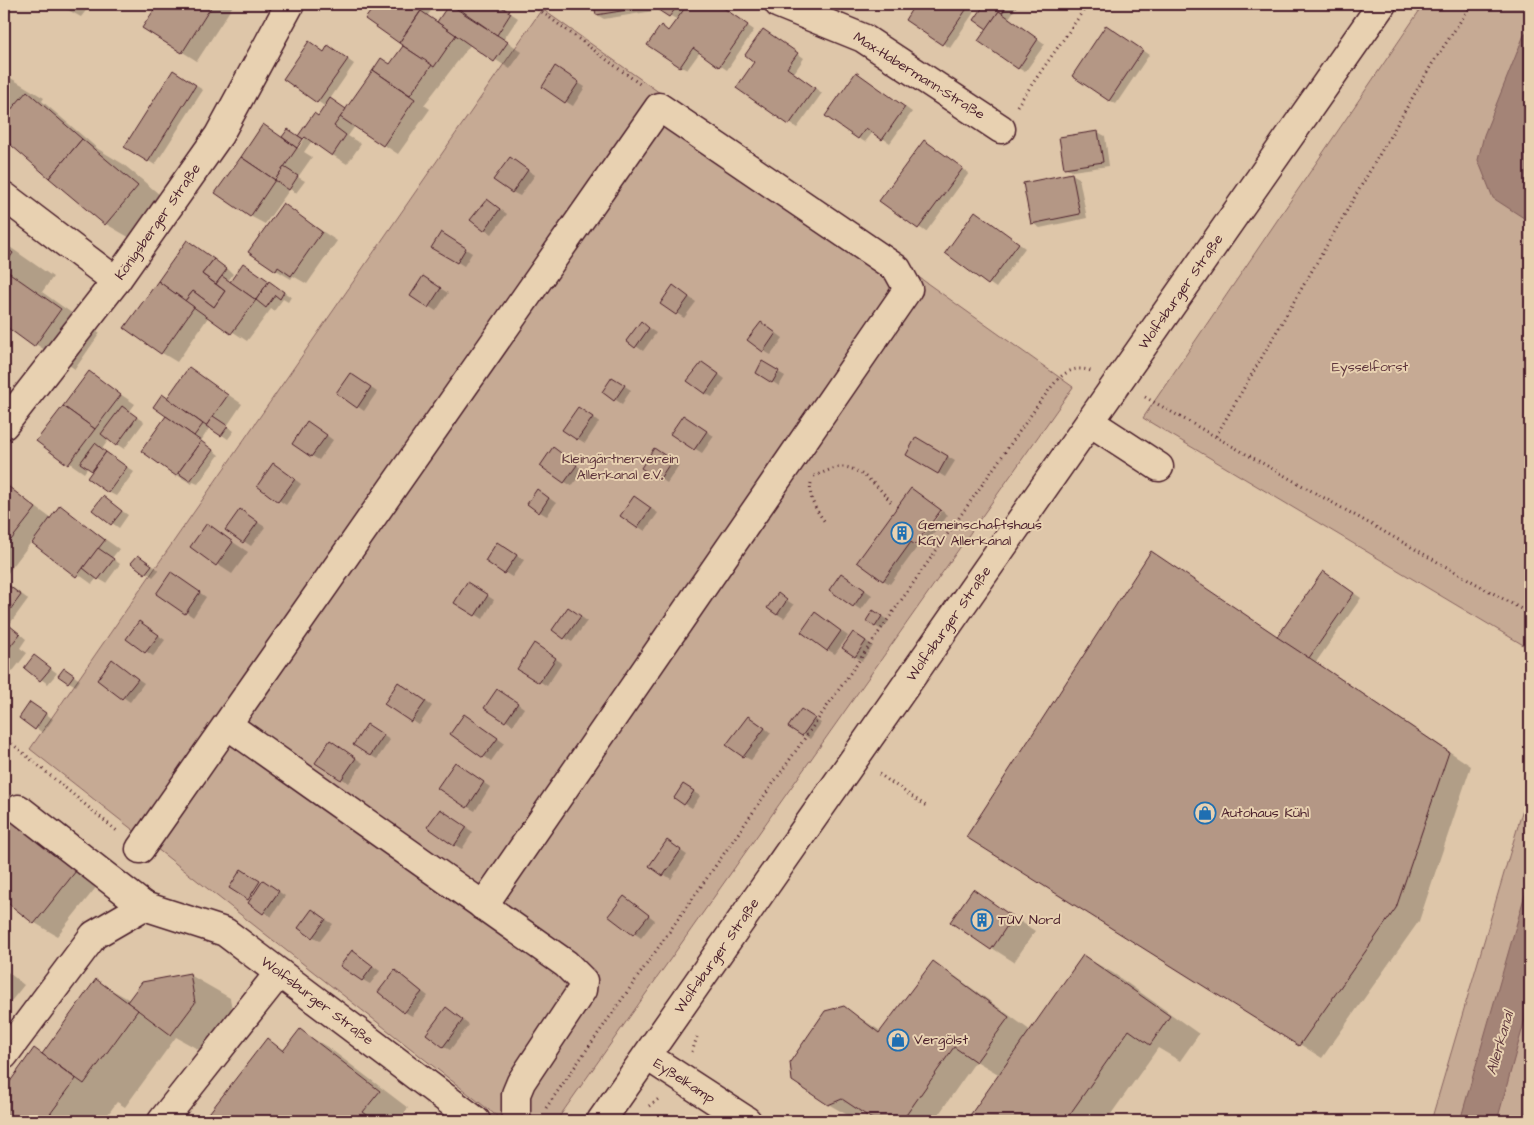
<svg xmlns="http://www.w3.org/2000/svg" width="1534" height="1125" viewBox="0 0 1534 1125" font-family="'Architects Daughter',sans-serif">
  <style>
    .green { fill: #c6aa94; stroke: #886460 }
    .water { fill: #a48477; stroke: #805c59 }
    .shadow { fill: #0003; fill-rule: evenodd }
    .building { fill: #b49785; stroke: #4a1f2b }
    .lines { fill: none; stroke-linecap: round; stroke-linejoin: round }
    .minor-casing { stroke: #4a1f2b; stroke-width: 31 }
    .path { stroke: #4a1f2b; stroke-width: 3; stroke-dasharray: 1 4; stroke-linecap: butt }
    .minor { stroke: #e8d1b1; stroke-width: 28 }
    .labels { text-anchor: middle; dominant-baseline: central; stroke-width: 4; stroke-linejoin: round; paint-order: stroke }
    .street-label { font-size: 14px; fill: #4a1f2b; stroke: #e8d1b1 }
    .park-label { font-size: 14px; fill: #5d343b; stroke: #e8d1b1 }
    .poi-label { font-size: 14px; fill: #4a1f2b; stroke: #e8d1b1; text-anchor: start }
    .water-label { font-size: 15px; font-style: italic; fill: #60383e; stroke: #e8d1b1 }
  </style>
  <rect width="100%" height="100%" fill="#dec6a9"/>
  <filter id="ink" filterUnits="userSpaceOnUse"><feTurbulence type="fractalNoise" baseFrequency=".02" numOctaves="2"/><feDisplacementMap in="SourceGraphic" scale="10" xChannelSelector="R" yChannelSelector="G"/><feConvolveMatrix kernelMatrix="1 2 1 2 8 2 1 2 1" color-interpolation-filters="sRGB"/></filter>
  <g filter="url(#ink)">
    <g class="green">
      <path d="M1424,4H1530V649L1143,418Z"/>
      <path d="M542,9L1073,387L557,1120L503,1121L30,749Z"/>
      <path d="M1530,785V1121H1431Z"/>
    </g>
    <g class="water">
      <path d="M1530,28V222L1493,198L1478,160L1484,135L1524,35Z"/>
      <path d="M1530,877V1001L1497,1121H1460Z"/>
    </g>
    <g class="shadow">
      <path d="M57,4H91L81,17Z"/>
      <path d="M159,4H234L197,61L144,28Z"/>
      <path d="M378,4H420L431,11L427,16L438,22L451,4H497L518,18L504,39L522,52L510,69L471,44L424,105L430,109L398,154L355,126L348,136L361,144L347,164L311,142L304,152L312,157L298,177L305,181L296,193L290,189L265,224L250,216L264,126L283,138L299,137L326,107L284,79L325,53L336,51L354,64L330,99L347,110L381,60L390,65L405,45L367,19ZM305,133L307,135L299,148H296Z"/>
      <path d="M596,4H717L754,30L727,70L700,52L687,70L680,66L661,27L669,32L678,20L660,10L604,19L597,15Z"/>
      <path d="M877,4H889L885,9Z"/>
      <path d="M917,4H963L974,12L950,48L906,19Z"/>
      <path d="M987,4H1014L1017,6L1009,18L1045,44L1025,72L1018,68L988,28L976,20Z"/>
      <path d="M1114,31L1149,55L1116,104L1109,100Z"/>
      <path d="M771,35L804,58L794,73L822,93L797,128L738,88Z"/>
      <path d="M562,72L585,87L573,106L543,87Z"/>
      <path d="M4,74L44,98L42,101L98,149L123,164L178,210L146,247L106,224L4,137Z"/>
      <path d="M181,76L203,90L155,165L126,147Z"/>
      <path d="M864,78L912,112L890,143L873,132L865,142L858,138Z"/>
      <path d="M1098,132L1105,136L1109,166L1072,171L1065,167Z"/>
      <path d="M931,146L969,173L926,232L881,201Z"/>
      <path d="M517,163L535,175L520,196L512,192Z"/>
      <path d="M1072,174L1079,178L1087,218L1040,228L1032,223Z"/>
      <path d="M494,204L507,214L492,234L485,229Z"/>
      <path d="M283,205L337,241L307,284L293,276L291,279L276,270Z"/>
      <path d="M976,213L1025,248L996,288L946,253Z"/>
      <path d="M441,234L472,253L464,266L433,247Z"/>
      <path d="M187,242L228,269L233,274L228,281L231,282L251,269L291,297L288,302L283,299L274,311L271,309L247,341L209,316L177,362L162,353Z"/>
      <path d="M4,243L53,277L42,292L100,333L75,369L4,324Z"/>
      <path d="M430,282L448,293L436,311L411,295Z"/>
      <path d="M680,291L696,302L684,318L661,303Z"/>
      <path d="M641,323L656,333L643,351L636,346Z"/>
      <path d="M768,327L783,338L771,355L764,351Z"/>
      <path d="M763,363L785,376L779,386L758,372Z"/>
      <path d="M709,367L725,379L712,397L705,393Z"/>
      <path d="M189,368L242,404L227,426L234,431L228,439L210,427L201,441L219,455L198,484L193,482L192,484L177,475L166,418L168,399Z"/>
      <path d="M89,373L135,404L129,412L144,422L124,449L109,439L102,449L134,472L116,496L108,492L94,471L88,467L84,473L38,441Z"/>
      <path d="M357,378L377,392L364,411L357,406Z"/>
      <path d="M620,383L631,390L622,404L604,392Z"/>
      <path d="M586,412L599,422L585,443L563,430Z"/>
      <path d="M690,421L714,436L702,453L672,434Z"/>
      <path d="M315,427L333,440L319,460L312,456Z"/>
      <path d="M917,438L955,461L945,477L907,454Z"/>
      <path d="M561,453L583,470L572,486L565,482Z"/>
      <path d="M661,454L679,465L667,483L643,467Z"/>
      <path d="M281,469L301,484L286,505L258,486Z"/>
      <path d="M4,484L52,519L60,507L119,549L112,558L120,564L106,583L97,578L92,584L32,541L4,578Z"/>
      <path d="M919,494L940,509L913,546H916L942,511L948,515L923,548L918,546L890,584L883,580Z"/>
      <path d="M545,495L556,503L547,516L540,512Z"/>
      <path d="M103,498L128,515L119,528L112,523Z"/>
      <path d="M641,502L658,513L645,531L621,516Z"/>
      <path d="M247,515L265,527L251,546L227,530Z"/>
      <path d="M207,525L248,552L232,574L191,547Z"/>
      <path d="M505,547L524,560L512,577L486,561Z"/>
      <path d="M1151,553L1279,637L1331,577L1361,598L1316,662L1471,766L1419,921L1322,1058L968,836Z"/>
      <path d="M145,560L159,570L153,577L133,563Z"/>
      <path d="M842,574L872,595L861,610L831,590Z"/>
      <path d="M179,578L206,597L193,617L186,612Z"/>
      <path d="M4,581L28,599L9,625L26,639L20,648L27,653L13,671L4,666Z"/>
      <path d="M468,583L494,600L483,619L456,602Z"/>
      <path d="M785,599L794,605L784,618L777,614Z"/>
      <path d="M576,613L587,621L572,642L565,638Z"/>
      <path d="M880,615L889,621L882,630L875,626Z"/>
      <path d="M822,618L848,636L835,654L828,650Z"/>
      <path d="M147,627L165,640L153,656L128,639Z"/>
      <path d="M861,637L873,646L862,661L855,656Z"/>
      <path d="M541,649L562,663L547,686L519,668Z"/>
      <path d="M34,656L57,673L48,684L25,668Z"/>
      <path d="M112,661L144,683L130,702L98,679Z"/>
      <path d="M71,674L80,680L76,686L69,682Z"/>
      <path d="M406,688L432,706L419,725L386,704Z"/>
      <path d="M505,695L524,708L513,725L486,708Z"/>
      <path d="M38,708L53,719L43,733L21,718Z"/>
      <path d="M808,715L821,723L810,739L790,726Z"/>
      <path d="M472,720L504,743L491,761L452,734Z"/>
      <path d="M756,721L771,733L751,760L743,756Z"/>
      <path d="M375,730L390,740L377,759L370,755Z"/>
      <path d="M337,746L363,763L349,783L317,763Z"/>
      <path d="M462,768L490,787L475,811L468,807Z"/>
      <path d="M691,790L700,796L692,808L675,798Z"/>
      <path d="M4,814L22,824L98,885L57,936L35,923L4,898Z"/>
      <path d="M447,815L473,832L462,849L455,845Z"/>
      <path d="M674,846L687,855L671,879L651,866Z"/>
      <path d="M260,883L271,886L285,896L271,917L250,900Z"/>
      <path d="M973,891L1035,931L1014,962L951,922Z"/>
      <path d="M624,897L655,920L641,938L610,916Z"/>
      <path d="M319,915L333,924L320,941L300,928Z"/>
      <path d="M359,956L380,971L370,984L363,980Z"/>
      <path d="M1083,956L1113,973L1199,1034L1180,1061L1158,1048L1106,1121H967L1000,1075L976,1061L934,1121H877L863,1112L851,1117L828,1104L843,1007L882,1032L933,963L955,976L1031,1031Z"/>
      <path d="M4,969L24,985L4,1010Z"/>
      <path d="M190,975L230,998L235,1027L212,1057L176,1037L125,1107L117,1102L103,1121H4V1092L35,1050L43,1055L96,981L130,1000Z"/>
      <path d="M402,976L428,996L412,1016L405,1012Z"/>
      <path d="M453,1013L469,1025L450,1050L443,1046Z"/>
      <path d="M300,1031L329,1048L408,1108L398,1121H205L267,1040L285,1050Z"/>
    </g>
    <g class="building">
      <path d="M158,4H213L182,53L142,28Z"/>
      <path d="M376,4H421L424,6L399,43L365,19Z"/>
      <path d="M449,4L508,42L494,62L437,22Z"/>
      <path d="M452,4H497L511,13L497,35Z"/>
      <path d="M594,4H679L669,17L652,6L596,15Z"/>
      <path d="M688,4H718L748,25L719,67L693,48L680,67L647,45L661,25L668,31Z"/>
      <path d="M915,4H964L968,7L942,45L905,20Z"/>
      <path d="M985,4H1008L1002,13L999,11L987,29L974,20Z"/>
      <path d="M421,11L456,35L434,67L399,43Z"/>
      <path d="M999,11L1038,39L1018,69L978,41Z"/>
      <path d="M1106,25L1143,50L1109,101L1072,76Z"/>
      <path d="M763,29L798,53L787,68L815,88L789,125L736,88L754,62L745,55Z"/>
      <path d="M309,41L324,52L328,45L348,59L317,103L283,79Z"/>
      <path d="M403,46L432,65L410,95L373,70L381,58L390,64Z"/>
      <path d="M555,66L579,82L565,103L542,87Z"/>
      <path d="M173,70L196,85L148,162L124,147Z"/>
      <path d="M373,70L415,99L383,146L340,117Z"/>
      <path d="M856,72L905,107L882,140L866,128L858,139L825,116Z"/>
      <path d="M27,91L82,139L49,178L4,139V118Z"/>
      <path d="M330,98L346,109L334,126L346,135L332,156L305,137L303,139L298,136L314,113L318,116Z"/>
      <path d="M263,124L297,148L275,180L241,157Z"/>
      <path d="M288,129L303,139L297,148L282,137Z"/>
      <path d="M1098,131L1103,162L1064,168L1059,137Z"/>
      <path d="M82,139L138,186L105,225L49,178Z"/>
      <path d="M924,140L963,168L918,229L879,201Z"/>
      <path d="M241,157L275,180L250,217L215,193Z"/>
      <path d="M510,157L528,170L512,193L493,180Z"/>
      <path d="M284,167L298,176L289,190L275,180Z"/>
      <path d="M1072,173L1080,214L1031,224L1023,183Z"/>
      <path d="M487,199L500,209L484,231L470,220Z"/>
      <path d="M283,203L322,232L291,276L278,267L276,271L248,252Z"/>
      <path d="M975,211L1019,243L988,285L945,253Z"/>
      <path d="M441,232L466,248L457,263L431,248Z"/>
      <path d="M187,240L214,259L202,274L225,291L214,307L193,291L185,301L158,281Z"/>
      <path d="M4,246L13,253L4,266Z"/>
      <path d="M214,259L227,269L216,284L202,274Z"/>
      <path d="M243,263L269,281L256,300L230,282Z"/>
      <path d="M4,269L61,309L34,347L4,325Z"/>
      <path d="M222,276L256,300L231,334L185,301L193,291L214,307L225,291L216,284Z"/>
      <path d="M423,276L441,288L428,308L410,296Z"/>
      <path d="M158,281L194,307L161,354L124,328Z"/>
      <path d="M269,281L284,292L280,299L275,295L266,308L256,300Z"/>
      <path d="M673,285L689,297L676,315L660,304Z"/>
      <path d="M641,321L649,328L635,348L626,341Z"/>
      <path d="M761,322L776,333L763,352L747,340Z"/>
      <path d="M762,361L779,371L772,383L756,373Z"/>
      <path d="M702,362L719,374L705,394L687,381Z"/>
      <path d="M189,367L228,395L206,426L167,398Z"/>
      <path d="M89,371L121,395L95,429L63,406Z"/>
      <path d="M350,373L371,387L357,408L336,393Z"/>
      <path d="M612,377L625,385L614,401L602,392Z"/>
      <path d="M162,394L203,424L194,436L153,407Z"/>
      <path d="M63,406L95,429L68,465L36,441Z"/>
      <path d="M122,406L137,417L116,446L101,434Z"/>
      <path d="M578,407L593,417L577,440L562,430Z"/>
      <path d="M683,415L707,431L694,450L670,434Z"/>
      <path d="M166,416L201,441L176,476L141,451Z"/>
      <path d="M213,416L228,426L221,436L206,426Z"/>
      <path d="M307,421L327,435L311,457L292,444Z"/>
      <path d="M916,437L948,456L938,474L906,455Z"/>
      <path d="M201,441L213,450L190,481L178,473Z"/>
      <path d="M95,443L106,452L92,471L80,463Z"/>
      <path d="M553,447L577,465L564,483L540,466Z"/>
      <path d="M654,448L672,460L659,480L641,468Z"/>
      <path d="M106,452L127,467L108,493L87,478Z"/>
      <path d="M273,463L295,479L278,502L257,486Z"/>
      <path d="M4,483L36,508L11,540L4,535Z"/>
      <path d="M911,488L941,510L915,545L911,542L883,581L857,562Z"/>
      <path d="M537,489L549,498L539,513L527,504Z"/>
      <path d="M103,496L122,511L111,525L92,510Z"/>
      <path d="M634,496L651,508L637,528L620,516Z"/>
      <path d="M60,505L105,540L76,577L32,543Z"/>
      <path d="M240,509L258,522L243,543L225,530Z"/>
      <path d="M207,523L233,542L216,566L190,547Z"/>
      <path d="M497,542L517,555L504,574L485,561Z"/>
      <path d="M98,548L114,559L98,580L83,568Z"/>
      <path d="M1151,551L1449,752L1396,908L1299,1046L966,837Z"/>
      <path d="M138,555L152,565L145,574L131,563Z"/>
      <path d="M1323,571L1354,593L1309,658L1277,637Z"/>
      <path d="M171,572L200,592L185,614L156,594Z"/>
      <path d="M841,573L865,590L853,607L829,590Z"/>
      <path d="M4,582L21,595L10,610L4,604Z"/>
      <path d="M467,582L488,595L475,616L454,603Z"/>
      <path d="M778,593L787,600L777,615L767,608Z"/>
      <path d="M568,607L581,616L564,639L552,630Z"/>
      <path d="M873,610L882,616L875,627L866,621Z"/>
      <path d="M815,612L841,631L827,651L801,632Z"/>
      <path d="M4,621L20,634L12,644L4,637Z"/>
      <path d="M139,621L159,635L145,653L126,639Z"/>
      <path d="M853,632L866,641L855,657L842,648Z"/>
      <path d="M4,637L12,644L4,655Z"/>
      <path d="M534,643L556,658L539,683L517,669Z"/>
      <path d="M34,655L51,668L40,681L24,668Z"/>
      <path d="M112,659L138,679L122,699L97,680Z"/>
      <path d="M64,668L74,675L68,683L58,676Z"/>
      <path d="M398,682L426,701L411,722L384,704Z"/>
      <path d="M497,689L518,703L505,722L484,708Z"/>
      <path d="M30,702L46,713L35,730L19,718Z"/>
      <path d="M801,709L815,718L802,736L788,727Z"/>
      <path d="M464,714L498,738L483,758L450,734Z"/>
      <path d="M748,716L765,728L743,757L726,745Z"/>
      <path d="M367,724L384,735L370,756L353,745Z"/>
      <path d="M330,740L356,758L341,780L315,763Z"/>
      <path d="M455,762L484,782L467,808L437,788Z"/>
      <path d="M683,784L694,791L684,805L674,798Z"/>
      <path d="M440,809L467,827L454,846L427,827Z"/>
      <path d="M4,813L76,871L34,924L4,900Z"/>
      <path d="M667,840L681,850L663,876L649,866Z"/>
      <path d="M241,869L260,881L248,900L229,888Z"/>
      <path d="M263,880L279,891L263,914L248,903Z"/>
      <path d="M973,889L1013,917L991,950L950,922Z"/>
      <path d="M624,896L649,915L633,935L608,916Z"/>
      <path d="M312,909L326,919L312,938L298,928Z"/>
      <path d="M352,950L373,966L362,981L340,966Z"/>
      <path d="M1083,955L1170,1016L1150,1045L1129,1030L1065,1121H966Z"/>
      <path d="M933,961L1009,1017L976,1062L954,1047L902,1121H875L842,1099L828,1105L792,1081L790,1062L825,1011L844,1006L879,1033Z"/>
      <path d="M395,970L422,992L404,1013L378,992Z"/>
      <path d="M190,973L195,1003L171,1035L127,1002L142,982Z"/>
      <path d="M96,979L138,1010L84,1084L42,1054Z"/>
      <path d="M446,1007L463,1020L443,1047L426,1034Z"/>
      <path d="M300,1029L380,1091L363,1112L375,1121H203L267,1038L283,1051Z"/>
      <path d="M34,1048L76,1079L45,1121H4V1090Z"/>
    </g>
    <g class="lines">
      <g class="minor-casing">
        <g id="minor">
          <path d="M779,4L863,38L1001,129"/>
          <path d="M4,196L116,281"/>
          <path d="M1090,422L1159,467"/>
          <path d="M4,425L116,281L219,135L290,4"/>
          <path d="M229,726L566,964L583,981L582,990L521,1082L516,1094V1121"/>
          <path d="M19,809L144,906L225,932L476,1121"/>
          <path d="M140,849L659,107L897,269L908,289L483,906"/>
          <path d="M4,1055L94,935L144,906"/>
          <path d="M647,1056L747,1121"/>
          <path d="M162,1121L279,973"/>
          <path d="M601,1121L1382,4"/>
        </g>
      </g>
      <g class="path">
        <path d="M538,9L641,85"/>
        <path d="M1411,10L1415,4"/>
        <path d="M1017,106L1088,4"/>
        <path d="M1145,397L1530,614"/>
        <path d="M1216,436L1432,64L1472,4"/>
        <path d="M814,476C823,473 832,468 841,467C857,465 882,490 891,502"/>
        <path d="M811,483C808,498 816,510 825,522"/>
        <path d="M4,737L117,831"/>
        <path d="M879,774L926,806"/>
        <path d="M692,1052L697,1037"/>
        <path d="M649,1106L660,1098"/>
        <path d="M546,1108L1040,402C1054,384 1066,362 1091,371"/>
        <path d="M568,1121L573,1114"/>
      </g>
      <use href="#minor" class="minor"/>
    </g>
  </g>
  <defs>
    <g id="building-ring" transform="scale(1.125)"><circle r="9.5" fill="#e8d1b1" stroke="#1f6fb2" stroke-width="1.5"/><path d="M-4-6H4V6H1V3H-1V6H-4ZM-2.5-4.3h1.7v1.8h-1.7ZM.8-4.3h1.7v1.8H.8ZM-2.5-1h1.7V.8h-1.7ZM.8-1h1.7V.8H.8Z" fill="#1f6fb2"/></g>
    <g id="shop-ring" transform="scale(1.125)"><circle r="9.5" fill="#e8d1b1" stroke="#1f6fb2" stroke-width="1.5"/><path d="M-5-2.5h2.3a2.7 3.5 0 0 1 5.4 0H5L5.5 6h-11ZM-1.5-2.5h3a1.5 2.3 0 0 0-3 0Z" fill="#1f6fb2"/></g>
  </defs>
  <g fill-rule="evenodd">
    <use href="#building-ring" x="902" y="533"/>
    <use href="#shop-ring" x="1205" y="813"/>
    <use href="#building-ring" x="982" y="920"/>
    <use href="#shop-ring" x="898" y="1040"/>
  </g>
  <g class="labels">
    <g class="street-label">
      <text transform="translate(919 76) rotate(32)">Max-Habermann-Straße</text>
      <text transform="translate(158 222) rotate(-55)">Königsberger Straße</text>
      <text transform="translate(1181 292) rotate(-55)">Wolfsburger Straße</text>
      <text transform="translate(949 624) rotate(-55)">Wolfsburger Straße</text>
      <text transform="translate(717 956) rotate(-55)">Wolfsburger Straße</text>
      <text transform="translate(317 1001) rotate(37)">Wolfsburger Straße</text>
      <text transform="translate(684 1081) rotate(33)">Eyßelkamp</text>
    </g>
    <g class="park-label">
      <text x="1370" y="367">Eysselforst</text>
      <text x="620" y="459">Kleingärtnerverein<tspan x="620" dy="16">Allerkanal e.V.</tspan></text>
    </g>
    <g class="poi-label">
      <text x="918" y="525">Gemeinschaftshaus<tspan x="918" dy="16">KGV Allerkanal</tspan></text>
      <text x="1221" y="813">Autohaus Kühl</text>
      <text x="998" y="920">TÜV Nord</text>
      <text x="914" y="1040">Vergölst</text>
    </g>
    <g class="water-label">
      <text transform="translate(1500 1043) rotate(-74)">Allerkanal</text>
    </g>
  </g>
  <rect width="1534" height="1125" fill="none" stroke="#e8d1b1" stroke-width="20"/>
  <rect x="10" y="10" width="1514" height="1105" fill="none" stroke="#4a1f2b" stroke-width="2" filter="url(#ink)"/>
</svg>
